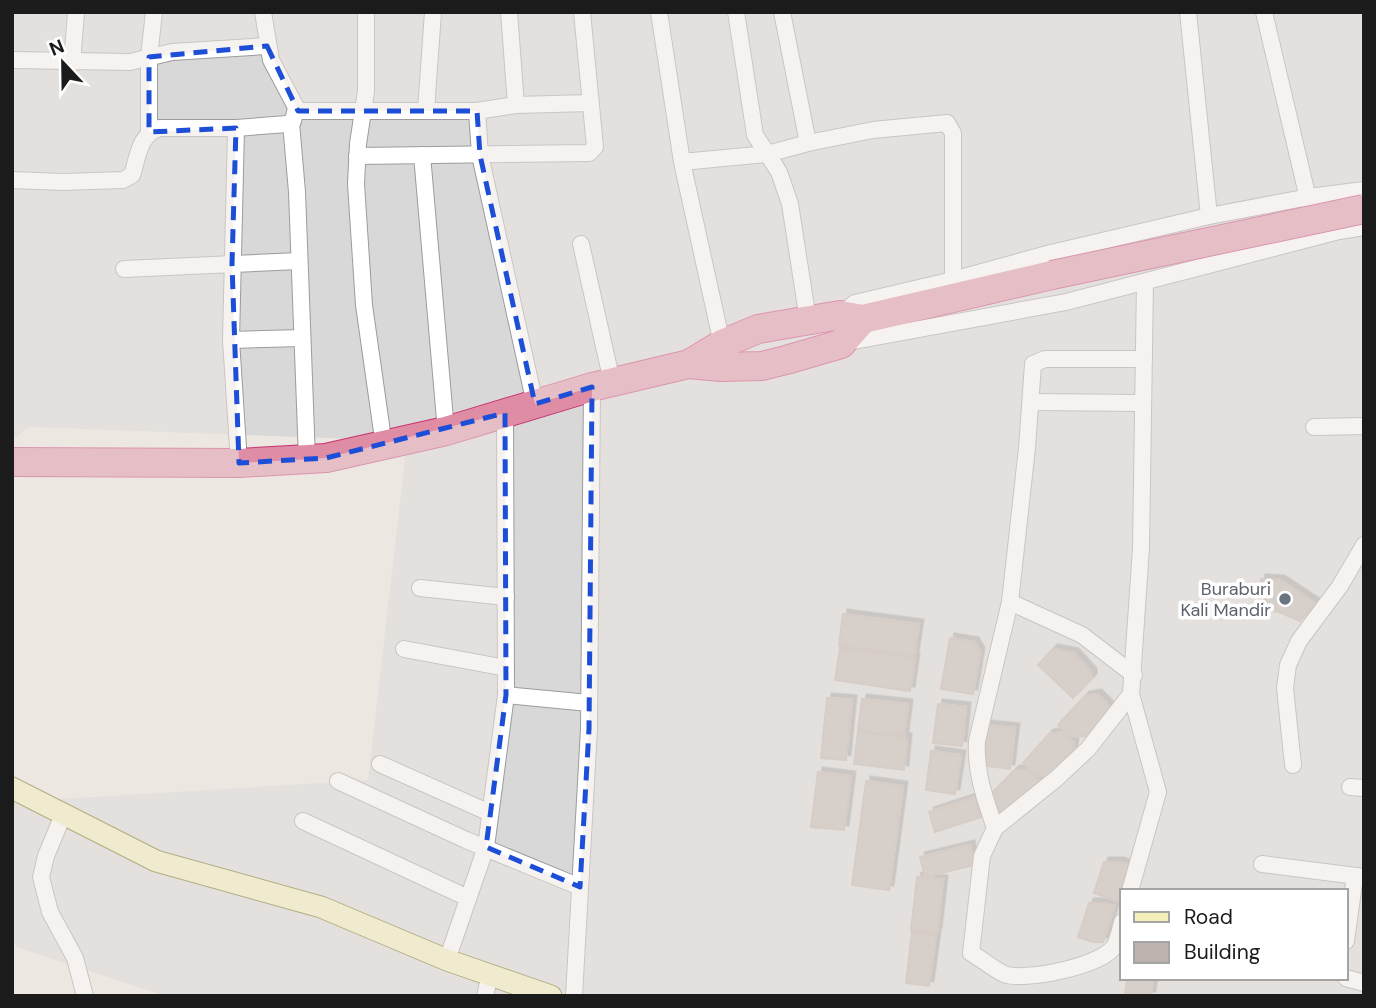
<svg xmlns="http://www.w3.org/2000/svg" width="1376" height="1008" viewBox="0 0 1376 1008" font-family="'DM Sans',sans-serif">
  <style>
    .residential { fill: #d9d8d8; fill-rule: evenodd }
    .building { fill: #bcb2ae; stroke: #bcaca5; stroke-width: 2; filter: url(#shadow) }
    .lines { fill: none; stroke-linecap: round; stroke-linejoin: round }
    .street-casing { stroke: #9c9c9c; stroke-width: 18 }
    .secondary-casing { stroke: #67670c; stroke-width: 23 }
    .highway-casing { stroke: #c73074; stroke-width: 30 }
    .street { stroke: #fff; stroke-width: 16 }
    .secondary { stroke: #f4f0b7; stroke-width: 21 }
    .highway { stroke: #de8da5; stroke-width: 28 }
    .highway-bridge-casing { stroke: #c73074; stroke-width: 30; stroke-linecap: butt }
    .highway-bridge { stroke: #de8da5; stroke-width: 28 }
    .marked { fill: none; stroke: #1d4ed8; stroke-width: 5; stroke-dasharray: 14 9; stroke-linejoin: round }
    .worship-dot { fill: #6b7280; stroke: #fff; stroke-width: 2.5 }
    .labels { text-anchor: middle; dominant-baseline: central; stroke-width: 7; stroke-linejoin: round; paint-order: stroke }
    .worship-label { font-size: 18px; fill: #5b616d; stroke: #fff; text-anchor: end }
  </style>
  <defs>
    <filter id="shadow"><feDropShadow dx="4.5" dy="-4.5" stdDeviation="0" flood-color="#0004"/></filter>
  </defs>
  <rect width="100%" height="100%" fill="#ece7e1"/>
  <path class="residential" d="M12,12H1364V996H165L16,947L12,937V802L368,780L407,441L30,427L12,440ZM1122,891H1346V978H1122Z"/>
  <g class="building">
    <path d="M1261,579L1280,580L1315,603L1300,621L1279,612L1257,609Z"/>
    <path d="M843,614L919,624L914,656L839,646Z"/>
    <path d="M950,638L974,642L980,652L973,694L941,689Z"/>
    <path d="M840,648L915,658L910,691L835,680Z"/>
    <path d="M1053,649L1074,653L1092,673V678L1073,698L1038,665Z"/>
    <path d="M1097,694L1109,706L1108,714L1088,736L1071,737L1058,725L1085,696Z"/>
    <path d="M827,698L852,700L846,760L821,758Z"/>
    <path d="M862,699L908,704L904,736L858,731Z"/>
    <path d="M938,704L966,707L962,746L933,743Z"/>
    <path d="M985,725L1015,728L1010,769L979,765Z"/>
    <path d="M858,732L907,738L904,770L854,764Z"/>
    <path d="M1061,732L1074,743L1073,749L1051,775L1038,776L1023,763L1049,734Z"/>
    <path d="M931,751L961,755L955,794L926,790Z"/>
    <path d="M1015,770H1029L1042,783L1006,818L986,799Z"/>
    <path d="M818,772L851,776L844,830L811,827Z"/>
    <path d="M866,781L903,786L889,890L852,885Z"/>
    <path d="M975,797L981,817L935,832L929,812Z"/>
    <path d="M970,845L974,865L925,877L920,857Z"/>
    <path d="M1104,862H1119L1129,865L1117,901L1094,893Z"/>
    <path d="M917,877L943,880L937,933L911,930Z"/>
    <path d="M1089,903H1104L1115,906L1103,942H1093L1078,937Z"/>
    <path d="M912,932L936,935L929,986L906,983Z"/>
    <path d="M1127,978H1153L1151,996H1125Z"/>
  </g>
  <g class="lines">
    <g class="street-casing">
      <g id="street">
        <path d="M263,12L271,60L298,111"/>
        <path d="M366,12V91L358,144L356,184L364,305L384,446"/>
        <path d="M509,12L516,105"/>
        <path d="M659,12L682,162L722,344"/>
        <path d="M736,12L755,135L779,172L790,204L808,320"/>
        <path d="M782,12L808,143"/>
        <path d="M1188,12L1209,216"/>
        <path d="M1264,12L1310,207"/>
        <path d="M12,60L130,62L172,52L267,46"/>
        <path d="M72,63L76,12"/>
        <path d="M426,110L433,12"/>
        <path d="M477,111L480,155L535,404"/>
        <path d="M291,123L297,192L307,459"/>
        <path d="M236,128L231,340L239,463"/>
        <path d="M149,132V57L154,12"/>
        <path d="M422,155L446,431"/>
        <path d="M357,156L589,153L595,147L582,12"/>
        <path d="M682,162L767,154L808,143L873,130L947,123L953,133V280"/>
        <path d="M12,180L63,182L123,180L132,175C138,157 139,135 159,128H236L287,124L293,121L295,112L298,111H477L516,105L590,103"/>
        <path d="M581,244L612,382"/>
        <path d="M124,269L299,261"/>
        <path d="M840,315L855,303L953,280L1051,253L1209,216L1309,197L1364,190"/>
        <path d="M231,340L302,338"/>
        <path d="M843,343L1066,302L1339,231L1364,227"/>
        <path d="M1032,402L1143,403"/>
        <path d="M1314,427L1364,426"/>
        <path d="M420,588L506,597"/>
        <path d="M1010,602L1082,635L1134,675"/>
        <path d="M404,649L506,668"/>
        <path d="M506,695L589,703"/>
        <path d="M380,764L490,813"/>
        <path d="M1293,765L1285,688L1288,665L1299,641L1340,586L1364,545"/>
        <path d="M338,781L466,840L580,887"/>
        <path d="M1350,787L1364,788"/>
        <path d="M63,815L46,856L41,877L50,912L75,958L85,996"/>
        <path d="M303,821L468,898"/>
        <path d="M995,828L1057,778L1088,749L1131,694"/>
        <path d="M1262,864L1364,877"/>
        <path d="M1130,891L1158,792L1131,694L1141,548L1145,282"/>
        <path d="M1122,922C1120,929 1118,942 1113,948C1099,966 1024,982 1004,974C993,969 982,959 971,953L982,856L995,828C985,799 975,772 977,741L1010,602L1027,448L1033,364L1045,359H1144"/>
        <path d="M1346,941L1355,876"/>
        <path d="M447,960L486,847L506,695L505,413"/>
        <path d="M1346,978L1364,983"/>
        <path d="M485,996L490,975"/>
        <path d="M574,996L589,729L592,387"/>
      </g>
    </g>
    <g class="secondary-casing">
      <path id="secondary" d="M12,788L156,861L321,907L447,960L551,996"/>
    </g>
    <g class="highway-casing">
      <g id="highway">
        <path d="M689,364L721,367L762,366L786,360L841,344L863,319"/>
        <path d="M12,462L239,463L326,458L446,431L592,387L689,364L722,344L758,329L840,315L863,319L1052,275"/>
      </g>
    </g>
    <use href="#street" class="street"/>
    <use href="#secondary" class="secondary"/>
    <use href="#highway" class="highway"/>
    <g class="highway-bridge-casing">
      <path id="highway-bridge" d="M1052,275L1364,209"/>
    </g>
    <use href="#highway-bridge" class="highway-bridge"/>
  </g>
  <path d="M0 0H1376V1008H0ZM267,46L298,111H477L480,155L535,404L592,387L589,729L580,887L486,847L506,695L505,413L326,458L239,463L232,264L236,128L149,132V57Z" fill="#ece7e1" fill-opacity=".55" fill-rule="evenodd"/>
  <path class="marked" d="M267,46L298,111H477L480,155L535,404L592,387L589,729L580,887L486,847L506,695L505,413L326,458L239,463L232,264L236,128L149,132V57Z"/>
  <circle class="worship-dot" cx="1285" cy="599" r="7"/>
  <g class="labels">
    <g class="worship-label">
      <text x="1271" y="589">Buraburi<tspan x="1271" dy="21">Kali Mandir</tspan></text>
    </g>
  </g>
  <rect width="1376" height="1008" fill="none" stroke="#1b1b1b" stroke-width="28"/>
  <rect x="1120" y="889" width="228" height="91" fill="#ffffff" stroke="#a4a4a4" stroke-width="2"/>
  <rect x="1134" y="912" width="35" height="10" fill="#f4f0b7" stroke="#a4a4a4" stroke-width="2"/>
  <text x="1184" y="924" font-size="21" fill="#1b1b1b">Road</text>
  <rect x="1134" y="942" width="35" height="21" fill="#bcb2ae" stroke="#a4a4a4" stroke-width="2"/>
  <text x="1184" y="959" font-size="21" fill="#1b1b1b">Building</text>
  <g transform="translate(63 63) rotate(338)" stroke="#ffffff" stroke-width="5" paint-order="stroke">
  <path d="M0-5L12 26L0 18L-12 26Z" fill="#1b1b1b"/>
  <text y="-10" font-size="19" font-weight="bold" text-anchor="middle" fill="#1b1b1b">N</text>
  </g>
</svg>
